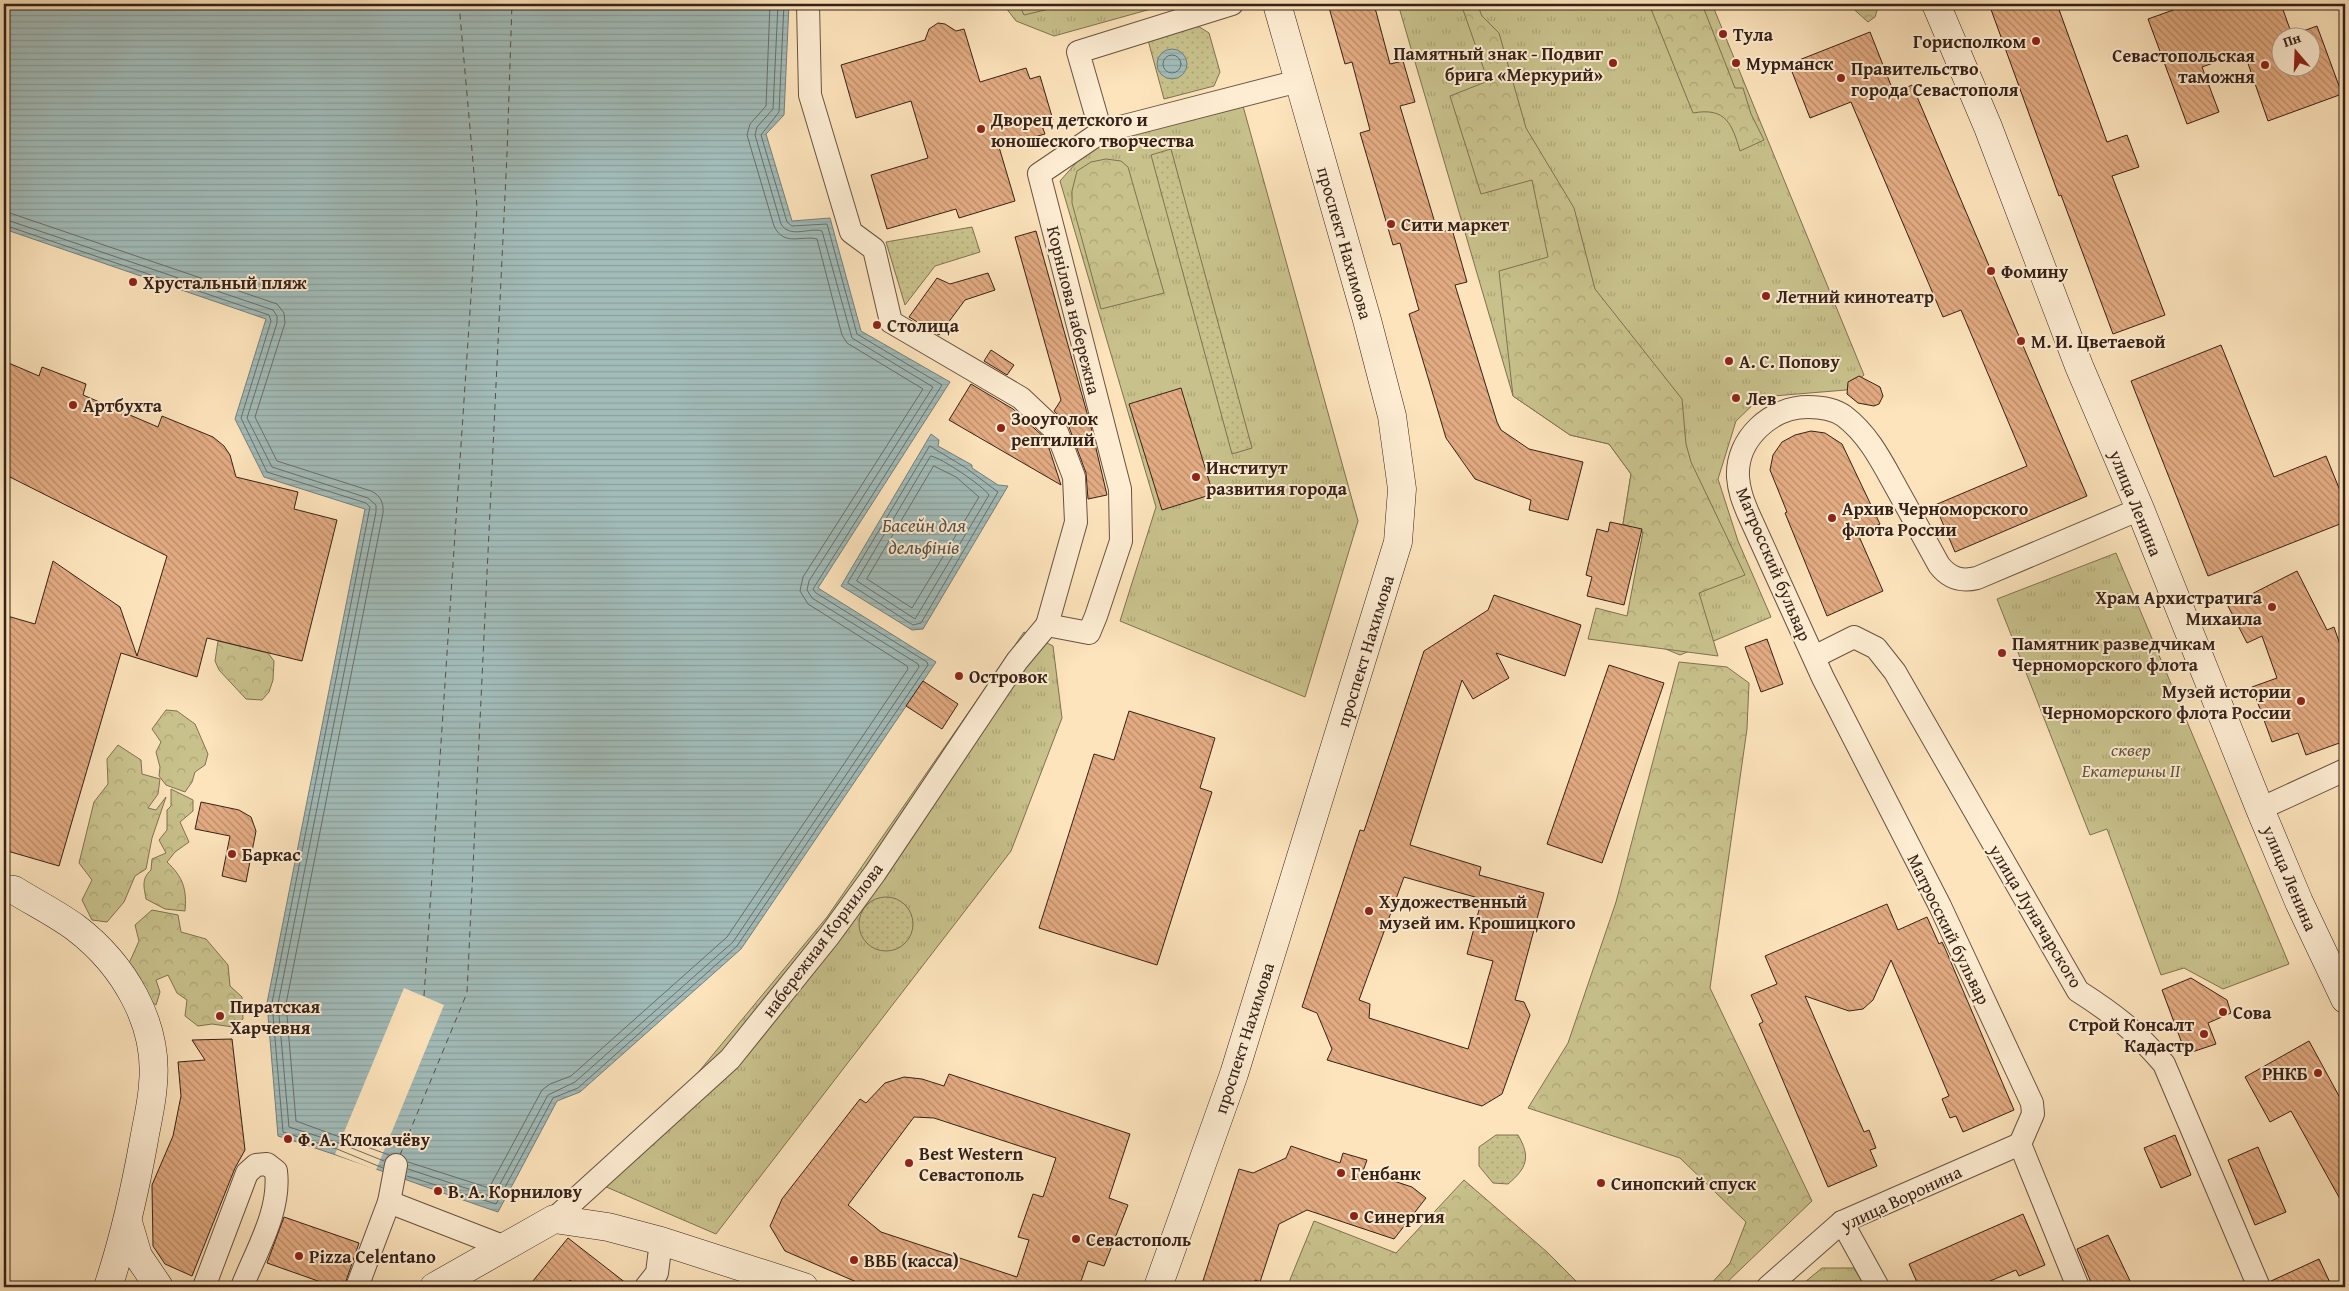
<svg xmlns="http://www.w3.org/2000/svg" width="2349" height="1291" viewBox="0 0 2349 1291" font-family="'Gentium Book Plus',serif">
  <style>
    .grass { fill: url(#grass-tufts); stroke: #7f7152 }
    .forest { fill: url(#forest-crowns); stroke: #7f7152 }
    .garden { fill: url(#garden-dots); stroke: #7f7152 }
    .water { fill: url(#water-rules); stroke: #777e79 }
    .pier { fill: #fde4bc }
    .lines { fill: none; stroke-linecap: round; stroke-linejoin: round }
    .shore { stroke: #6c6e68; stroke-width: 1 }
    .ferry { stroke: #565048; stroke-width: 1; stroke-dasharray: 6 5; stroke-linecap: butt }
    .building { fill: url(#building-back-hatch); stroke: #362118; fill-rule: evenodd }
    .street-casing { stroke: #685241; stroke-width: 24 }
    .secondary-casing { stroke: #362118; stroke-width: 29 }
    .street { stroke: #feedd3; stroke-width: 22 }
    .secondary { stroke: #feedd3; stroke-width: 28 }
    .poi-dot { fill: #8f2418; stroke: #feedd3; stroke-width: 2 }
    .labels { text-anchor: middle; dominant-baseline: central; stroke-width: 4; stroke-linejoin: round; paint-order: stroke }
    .poi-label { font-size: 18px; font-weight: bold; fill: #362118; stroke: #feedd3; text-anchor: start }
    .street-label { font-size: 18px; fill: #362118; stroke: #feedd3 }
    .park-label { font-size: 18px; font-style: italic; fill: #62513a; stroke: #feedd3 }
    .water-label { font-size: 19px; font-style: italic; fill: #565048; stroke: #feedd3 }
  </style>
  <defs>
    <pattern id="grass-tufts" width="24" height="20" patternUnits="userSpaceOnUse" patternTransform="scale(1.25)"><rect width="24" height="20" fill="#c8c18b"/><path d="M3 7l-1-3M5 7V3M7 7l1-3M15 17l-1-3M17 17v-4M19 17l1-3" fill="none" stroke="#aca677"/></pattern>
    <pattern id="forest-crowns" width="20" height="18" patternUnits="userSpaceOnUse" patternTransform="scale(1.25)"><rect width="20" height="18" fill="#c8c18b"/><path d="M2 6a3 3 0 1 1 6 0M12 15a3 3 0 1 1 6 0" fill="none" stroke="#aca677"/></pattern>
    <pattern id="garden-dots" width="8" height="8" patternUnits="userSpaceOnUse" patternTransform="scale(1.25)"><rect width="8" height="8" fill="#c8c18b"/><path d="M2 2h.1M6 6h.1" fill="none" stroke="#aca677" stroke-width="1.8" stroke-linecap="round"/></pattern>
    <pattern id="water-rules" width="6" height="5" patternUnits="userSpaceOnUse" patternTransform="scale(1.25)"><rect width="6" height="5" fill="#a2bcb9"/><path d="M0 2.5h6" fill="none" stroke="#8ca19e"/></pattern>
    <pattern id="building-back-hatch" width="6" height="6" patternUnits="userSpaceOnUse" patternTransform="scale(1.25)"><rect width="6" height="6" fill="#e3ab82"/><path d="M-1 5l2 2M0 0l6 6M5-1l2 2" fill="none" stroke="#b98b69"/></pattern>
  </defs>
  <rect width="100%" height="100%" fill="#fde4bc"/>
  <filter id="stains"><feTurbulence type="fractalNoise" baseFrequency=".004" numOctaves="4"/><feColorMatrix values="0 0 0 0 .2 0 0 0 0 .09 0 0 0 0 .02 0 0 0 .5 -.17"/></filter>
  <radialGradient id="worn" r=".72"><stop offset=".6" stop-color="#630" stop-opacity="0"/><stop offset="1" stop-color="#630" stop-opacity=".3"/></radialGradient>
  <g class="grass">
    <path d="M1003,4H1169L1054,36L1016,21Z"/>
    <path d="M1398,4H1712L1864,375L1846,390L1761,397L1736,421L1718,479L1738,541L1771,617L1680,655L1625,632L1643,532L1623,524L1631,474L1609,444L1570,435L1513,396Z"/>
    <path d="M1243,106L1358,521L1305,697L1120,621L1156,507L1060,181L1092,145Z"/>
    <path d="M2116,553L2289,964L2223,989L2184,968L2161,975L2107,829L2090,835L1997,599Z"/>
    <path d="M1024,632L1053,646L1062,718L1011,851L716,1234L604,1186L827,917Z"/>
    <path d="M1822,1268H1854L1865,1287H1799Z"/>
  </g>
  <g class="forest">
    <path d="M1019,4H1018H1070L1024,15Z"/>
    <path d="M1461,4H1477L1482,16L1499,33L1526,128L1574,208L1595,289L1682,399L1686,444L1691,462L1745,575L1699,593L1718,656L1588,639L1596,608L1627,616L1643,532L1623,524L1631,474L1609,444L1570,435L1513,396L1499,271L1548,257L1532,180L1481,194L1450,96L1488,81Z"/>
    <path d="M1649,4H1702L1735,88H1743L1751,114L1764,140L1740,151C1732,124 1726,107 1693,113Z"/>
    <path d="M1848,4H1879L1875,17L1868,22Z"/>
    <path d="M1106,159L1121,161L1128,167L1164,293L1101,309L1072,203V191L1077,171L1091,162Z"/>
    <path d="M218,641L268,653L274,661L273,680L269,692L262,700L246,699L219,670L215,661Z"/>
    <path d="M1679,662L1727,667L1749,683L1747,729L1710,988L1812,1201L1722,1287H1708L1730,1263L1746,1222L1680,1158L1528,1108L1568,1043L1616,902Z"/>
    <path d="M166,710L177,711L195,724L208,754L205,765L195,772L192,782L185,792L166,785L159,776L160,767L156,752L161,742L152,729Z"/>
    <path d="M118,745L141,760L142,774L160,779L158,794L148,808L156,810L166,797L152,838L146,869L135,876L124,902L107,922L92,920L82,900L92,880L79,863L94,802L108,784L107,759Z"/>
    <path d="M171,789L193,800V811L180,822L189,842L175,852L167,862C183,877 187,889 185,911L165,909L146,899C144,887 141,879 151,870L152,859L166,853L159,840L167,830V810L171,806Z"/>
    <path d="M152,910L178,915L181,932L206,939L228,965L230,986L242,997L243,1019L233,1027L212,1024L198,1026L185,1016L187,1000L177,993L168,975L156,980L160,992L156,1005L149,1000L126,970L139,941L135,925Z"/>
    <path d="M1464,1180L1547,1252L1582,1287H1287L1314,1221L1396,1253Z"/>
  </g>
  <g class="garden">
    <path d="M1198,26L1209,33L1220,72L1214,86L1164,99L1148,40Z"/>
    <path d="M1171,149L1252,448L1232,454L1151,155Z"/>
    <path d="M972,227L980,252L935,266L905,305L886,242Z"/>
    <circle cx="886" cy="924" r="27"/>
    <path d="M1496,1135H1518C1531,1157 1527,1168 1508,1184L1493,1183L1479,1166V1147Z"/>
  </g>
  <g class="water">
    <path d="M4,4H789L784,115L766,134L792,221L830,218L861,331L950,382L818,588L936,662L741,949L580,1092L557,1101L498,1212C424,1187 352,1159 278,1136L267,1003L365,509L264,477L235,419L266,319L4,229Z"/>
    <circle cx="1172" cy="64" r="15"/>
    <path d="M931,434L939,440L938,446L972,465V468L998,485L1008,486L923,629L912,630L841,586Z"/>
  </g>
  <path class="pier" d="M404,988L444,1005L376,1170L335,1154Z"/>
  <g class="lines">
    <g class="shore">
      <circle cx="1172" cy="64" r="9"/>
      <path d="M4,211L277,304L284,313L285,323L255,417L277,461L371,491C380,495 384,503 383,513L286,1004L296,1121L389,1155"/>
      <path d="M4,219L273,310L277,316V323L247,418L272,467L368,498L376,505V512L278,1004L289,1127L339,1143L384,1161"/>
      <path d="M4,225L269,315L271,321L241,418L267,472L366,503L370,507L272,1003L283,1132L337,1149L383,1168"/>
      <path d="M930,446L966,468L998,492L921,623L913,625L848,583Z"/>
      <path d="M931,456C942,458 983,486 989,495L915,619L857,581Z"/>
      <path d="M934,466L956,477L979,497L912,608L867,579Z"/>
      <path d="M408,1162L489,1188L542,1090L550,1084L571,1076L727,937L908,669L907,666L808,604L800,591L803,577L923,389L847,343L842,335L817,239C801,235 784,247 774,226L747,135L750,124L766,106L770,4"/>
      <path d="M408,1169L493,1197L548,1095L575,1082L733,942L919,667L918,664L812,598L807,590L809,581L933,387L852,338L822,231C809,227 790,239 781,224L755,135L757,127L773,109L778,4"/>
      <path d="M407,1176L496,1204L553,1098L578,1088L737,946L928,665L927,662L816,593L813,589L942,385L857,334L827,224L792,226L787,222L761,135L779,112L784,4"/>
    </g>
    <g class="ferry">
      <path d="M424,996L477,207L459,4"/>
      <path d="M400,1155L467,993L507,154L512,4"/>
    </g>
  </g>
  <g class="building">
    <path d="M1328,4H1374L1390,64L1403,61L1415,102L1400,106L1438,233L1452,229L1467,282L1455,285L1497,422L1501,430L1529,449L1583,462L1568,520L1529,510L1531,500L1475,479L1446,438L1409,314L1419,310L1400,243L1393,245L1360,133L1370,130L1352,62L1345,64Z"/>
    <path d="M1989,4H2057L2107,142L2127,135L2139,167L2112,176L2165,315L2113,334L2061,195L2059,196Z"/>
    <path d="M2190,4H2281L2292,35L2317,26L2342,94L2268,121L2244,52L2202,67L2219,112L2187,124L2148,19ZM2282,38H2312V68H2282Z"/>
    <path d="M938,23L945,24L956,31L964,29L980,82L1026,68L1030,79L1040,76L1053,120L1041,123L1045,134L999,147L1015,201L959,218L956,209L887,229L871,175L928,158L911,101L856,118L841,65L925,40L929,29Z"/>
    <path d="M1870,32L1894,93L1912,85L2087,496L1955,552L1935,505L2027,466L1961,310L1943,317L1851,102L1810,118L1789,64Z"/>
    <path d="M1036,231L1091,427L1107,495L1088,499L1086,473L1069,427L1054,411L1061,400L1015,237Z"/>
    <path d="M988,273L995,290L965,300L939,335L909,317L937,278L950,284Z"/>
    <path d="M2221,345L2274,477L2326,456L2345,503V522L2208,576L2131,381Z"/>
    <path d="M991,350L1014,365L1007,375L984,361Z"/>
    <path d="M4,361L39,376L42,367L86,384L83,395L158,427L162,416L213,437L224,446L230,455L236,477L298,492L294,509L337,520L302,661L207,638L197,677L121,653L59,866L4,850V615L35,624L53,561L120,607L137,656L167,556L4,474Z"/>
    <path d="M1859,376L1880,387L1883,396L1879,404L1874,406L1858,403L1847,394L1848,382Z"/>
    <path d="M971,384L1013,409L1046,439L1061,485L949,420Z"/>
    <path d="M1181,388L1213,494L1162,510L1129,404Z"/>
    <path d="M1811,431L1825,433L1842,444L1880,524L1858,534L1883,591L1827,616L1785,513L1787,512L1770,470L1773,455L1782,442L1795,435Z"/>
    <path d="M1610,522L1642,529L1624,605L1587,596L1592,577L1586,575L1597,529L1608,532Z"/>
    <path d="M2297,571L2327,630L2334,627L2345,659V741L2306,755L2298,733L2272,742L2252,687L2277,678L2262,636L2247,643L2228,606Z"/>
    <path d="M1494,595L1581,625L1565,676L1496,653L1509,678L1473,699L1462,680L1410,845L1481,867L1479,875L1544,893L1515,1000L1524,1002L1530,1015L1502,1094L1482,1106L1327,1060L1332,1049L1317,1013L1302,1007L1360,830L1364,831L1424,651L1488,610ZM1404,877L1482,899L1467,954L1493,961L1468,1049L1369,1018L1370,1004L1359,1000Z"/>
    <path d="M1767,639L1783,684L1761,692L1745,647Z"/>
    <path d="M1609,665L1664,683L1602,863L1547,844Z"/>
    <path d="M923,681L958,704L942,729L906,706Z"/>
    <path d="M1129,711L1215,738L1200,788L1212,792L1157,965L1039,928L1094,754L1114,760Z"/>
    <path d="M201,802L239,810L251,817L256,831L246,882L222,876L230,836L195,829Z"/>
    <path d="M1887,904L1898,930L1927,917L1939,944L1942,942L1944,946L2014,1110L1963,1132L1956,1116L1950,1118L1942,1099L1949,1096L1891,960L1873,1000L1863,1009L1849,1011L1805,996L1864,1132L1869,1130L1876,1148L1870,1150L1877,1166L1828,1187L1759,1024L1763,1022L1751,995L1777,984L1765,956Z"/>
    <path d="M2191,978L2227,1000L2231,1013L2208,1023L2216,1044L2186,1054L2162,990Z"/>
    <path d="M232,1039L245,1150L235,1168L192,1276L165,1264L153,1246L152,1185L173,1136L181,1096L178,1062L205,1060L192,1040Z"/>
    <path d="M2309,1041L2345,1107V1208L2291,1111L2270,1122L2245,1077Z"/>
    <path d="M949,1074L1130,1134L1109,1198L1128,1205L1104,1266L1088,1261L1079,1287H868L785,1251L770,1226L782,1199L860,1099L866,1103L885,1083L904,1077L922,1079L944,1086ZM914,1117L934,1118L1056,1158L1043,1197L1033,1194L1018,1237L1029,1240L1017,1277L881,1232L848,1205Z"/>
    <path d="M2175,1135L2191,1175L2161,1188L2144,1148Z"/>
    <path d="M1291,1146L1340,1163L1343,1153L1367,1160L1363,1171L1412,1187L1426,1198L1394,1239L1307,1210L1279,1224L1260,1282L1255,1280L1252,1287H1201L1239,1169L1253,1173L1286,1158Z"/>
    <path d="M2258,1147L2286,1212L2255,1225L2228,1160Z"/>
    <path d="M2023,1214L2045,1265L2019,1276L2016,1270L1976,1287H1919L1909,1264Z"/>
    <path d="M284,1217L359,1243L344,1287H335L267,1263Z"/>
    <path d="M2108,1235L2133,1287H2093L2077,1249Z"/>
    <path d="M568,1238L631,1287H580L570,1280L564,1287H528Z"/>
    <path d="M2319,1259L2332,1287H2272L2271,1281Z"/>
  </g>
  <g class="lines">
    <g class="street-casing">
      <g id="street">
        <path d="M1232,4L1078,52L1101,132L1299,81"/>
        <path d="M1047,625L1089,633L1096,616L1121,541L1120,489L1039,174L1101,132"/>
        <path d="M1814,657L1854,637L1876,648L1895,672L2078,991C2114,1014 2136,1031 2164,1064L2259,1287"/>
        <path d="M2260,809L2345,770"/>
        <path d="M2020,1144L2033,1114L2032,1103L1940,906L1823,678L1748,513C1743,501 1739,491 1738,477C1736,439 1771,407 1808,407C1819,407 1834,409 1844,416C1869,435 1882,462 1897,489C1911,514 1925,540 1939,565C1949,578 1961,582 1977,578L2140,509"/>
        <path d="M2020,1144L2078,1287"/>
        <path d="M389,1202L505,1247"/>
        <path d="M554,1219L730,1059L829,936L875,873L1017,661L1047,625L1076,522L1074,477L1057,432L1021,398L891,322L874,249L851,232L810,95L808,4"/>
        <path d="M1842,1222L1878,1287"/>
        <path d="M204,1287L247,1173L256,1165L267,1164L276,1171C281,1211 256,1251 242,1287"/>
        <path d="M357,1287L389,1202L396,1165"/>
        <path d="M646,1287L657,1273L661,1241"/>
        <path d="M1768,1287L1842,1222L2020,1144"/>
      </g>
    </g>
    <g class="secondary-casing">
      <g id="secondary">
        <path d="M1936,4L1988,127L2079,366L2140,509L2260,809L2299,902L2345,999"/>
        <path d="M4,889L14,890C35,903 57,914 76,928C123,964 159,1023 153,1084C152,1103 147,1122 144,1140C135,1190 124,1239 108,1287"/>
        <path d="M128,1222L138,1256L159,1287"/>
        <path d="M434,1287L554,1219L608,1227L661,1241L804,1287"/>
        <path d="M1158,1287L1234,1074L1398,542L1402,489L1392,416L1367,320L1277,4"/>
      </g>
    </g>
    <use href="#street" class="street"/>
    <use href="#secondary" class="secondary"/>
  </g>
  <g class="poi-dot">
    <circle cx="1723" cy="34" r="5"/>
    <circle cx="2036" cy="41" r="5"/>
    <circle cx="1613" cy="63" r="5"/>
    <circle cx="1736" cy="63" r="5"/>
    <circle cx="2265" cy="65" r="5"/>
    <circle cx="1841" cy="78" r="5"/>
    <circle cx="981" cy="129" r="5"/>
    <circle cx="1391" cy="224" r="5"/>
    <circle cx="1991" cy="271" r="5"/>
    <circle cx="133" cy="282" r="5"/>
    <circle cx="1766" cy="296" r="5"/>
    <circle cx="877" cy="325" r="5"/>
    <circle cx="2021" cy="341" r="5"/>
    <circle cx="1729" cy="361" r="5"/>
    <circle cx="1736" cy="398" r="5"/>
    <circle cx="73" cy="405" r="5"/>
    <circle cx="1001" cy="428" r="5"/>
    <circle cx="1196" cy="477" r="5"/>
    <circle cx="1832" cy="518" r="5"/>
    <circle cx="2272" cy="607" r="5"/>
    <circle cx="2002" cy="653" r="5"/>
    <circle cx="959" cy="676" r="5"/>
    <circle cx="2301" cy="701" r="5"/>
    <circle cx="232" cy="854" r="5"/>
    <circle cx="1369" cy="911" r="5"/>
    <circle cx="2223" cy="1012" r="5"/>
    <circle cx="220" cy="1016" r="5"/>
    <circle cx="2204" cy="1034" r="5"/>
    <circle cx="2318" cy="1073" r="5"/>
    <circle cx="288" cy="1139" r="5"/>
    <circle cx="909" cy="1163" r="5"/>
    <circle cx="1341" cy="1173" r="5"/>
    <circle cx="1601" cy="1183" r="5"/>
    <circle cx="438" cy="1191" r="5"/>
    <circle cx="1354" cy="1216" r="5"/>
    <circle cx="1076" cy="1239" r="5"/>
    <circle cx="299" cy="1256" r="5"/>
    <circle cx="854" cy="1260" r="5"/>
  </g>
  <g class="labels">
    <g class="poi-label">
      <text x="1733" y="34">Тула</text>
      <text x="2026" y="41" text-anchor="end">Горисполком</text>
      <text x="1603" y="53" text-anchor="end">Памятный знак - Подвиг<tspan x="1603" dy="21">брига «Меркурий»</tspan></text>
      <text x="2255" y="55" text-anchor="end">Севастопольская<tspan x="2255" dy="21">таможня</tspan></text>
      <text x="1746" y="63">Мурманск</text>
      <text x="1851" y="68">Правительство<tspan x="1851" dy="21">города Севастополя</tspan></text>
      <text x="991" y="119">Дворец детского и<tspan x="991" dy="21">юношеского творчества</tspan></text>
      <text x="1401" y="224">Сити маркет</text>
      <text x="2001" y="271">Фомину</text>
      <text x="143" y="282">Хрустальный пляж</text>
      <text x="1776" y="296">Летний кинотеатр</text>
      <text x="887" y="325">Столица</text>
      <text x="2031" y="341">М. И. Цветаевой</text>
      <text x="1739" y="361">А. С. Попову</text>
      <text x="1746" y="398">Лев</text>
      <text x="83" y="405">Артбухта</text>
      <text x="1011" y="418">Зооуголок<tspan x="1011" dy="21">рептилий</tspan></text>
      <text x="1206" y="467">Институт<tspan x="1206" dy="21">развития города</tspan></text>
      <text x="1842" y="508">Архив Черноморского<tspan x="1842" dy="21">флота России</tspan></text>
      <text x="2262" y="597" text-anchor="end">Храм Архистратига<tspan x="2262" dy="21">Михаила</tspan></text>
      <text x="2012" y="643">Памятник разведчикам<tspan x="2012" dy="21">Черноморского флота</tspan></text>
      <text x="969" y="676">Островок</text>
      <text x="2291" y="691" text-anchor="end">Музей истории<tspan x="2291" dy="21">Черноморского флота России</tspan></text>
      <text x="242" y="854">Баркас</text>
      <text x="1379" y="901">Художественный<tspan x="1379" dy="21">музей им. Крошицкого</tspan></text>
      <text x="230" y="1006">Пиратская<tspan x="230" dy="21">Харчевня</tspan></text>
      <text x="2233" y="1012">Сова</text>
      <text x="2194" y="1024" text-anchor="end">Строй Консалт<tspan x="2194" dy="21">Кадастр</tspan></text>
      <text x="2308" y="1073" text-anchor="end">РНКБ</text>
      <text x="298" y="1139">Ф. А. Клокачёву</text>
      <text x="919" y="1153">Best Western<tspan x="919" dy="21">Севастополь</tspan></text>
      <text x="1351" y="1173">Генбанк</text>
      <text x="1611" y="1183">Синопский спуск</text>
      <text x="448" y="1191">В. А. Корнилову</text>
      <text x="1364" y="1216">Синергия</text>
      <text x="1086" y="1239">Севастополь</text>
      <text x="309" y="1256">Pizza Celentano</text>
      <text x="864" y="1260">ВВБ (касса)</text>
    </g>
    <g class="street-label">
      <text transform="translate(1345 243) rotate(74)">проспект Нахимова</text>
      <text transform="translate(1074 310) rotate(76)">Корнілова набережна</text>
      <text transform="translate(2136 503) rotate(68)">улица Ленина</text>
      <text transform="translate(1774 564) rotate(67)">Матросский бульвар</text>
      <text transform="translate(1365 651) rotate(-73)">проспект Нахимова</text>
      <text transform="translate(2290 878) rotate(67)">улица Ленина</text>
      <text transform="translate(2036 916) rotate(59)">улица Луначарского</text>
      <text transform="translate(1949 929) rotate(64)">Матросский бульвар</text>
      <text transform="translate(822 940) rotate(-53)">набережная Корнилова</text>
      <text transform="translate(1244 1038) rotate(-72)">проспект Нахимова</text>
      <text transform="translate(1901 1198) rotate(-25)">улица Воронина</text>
    </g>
    <g class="park-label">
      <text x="2131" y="749">cквер<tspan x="2131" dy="21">Екатерины II</tspan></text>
    </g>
    <g class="water-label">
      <text x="924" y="525">Басейн для<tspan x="924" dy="22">дельфiнiв</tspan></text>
    </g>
  </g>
  <rect width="2349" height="1291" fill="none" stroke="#fde4bc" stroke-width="20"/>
  <rect x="5" y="5" width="2339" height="1281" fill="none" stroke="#362118" stroke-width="2.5"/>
  <rect x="10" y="10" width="2329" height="1271" fill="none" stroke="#362118"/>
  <g transform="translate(2296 52) rotate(341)"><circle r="24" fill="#feedd3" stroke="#ae9b88"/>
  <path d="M0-4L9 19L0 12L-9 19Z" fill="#8f2418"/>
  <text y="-8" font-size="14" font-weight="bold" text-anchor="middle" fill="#362118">Пн</text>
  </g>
  <rect width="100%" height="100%" filter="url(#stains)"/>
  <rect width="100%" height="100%" fill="url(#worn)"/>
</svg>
